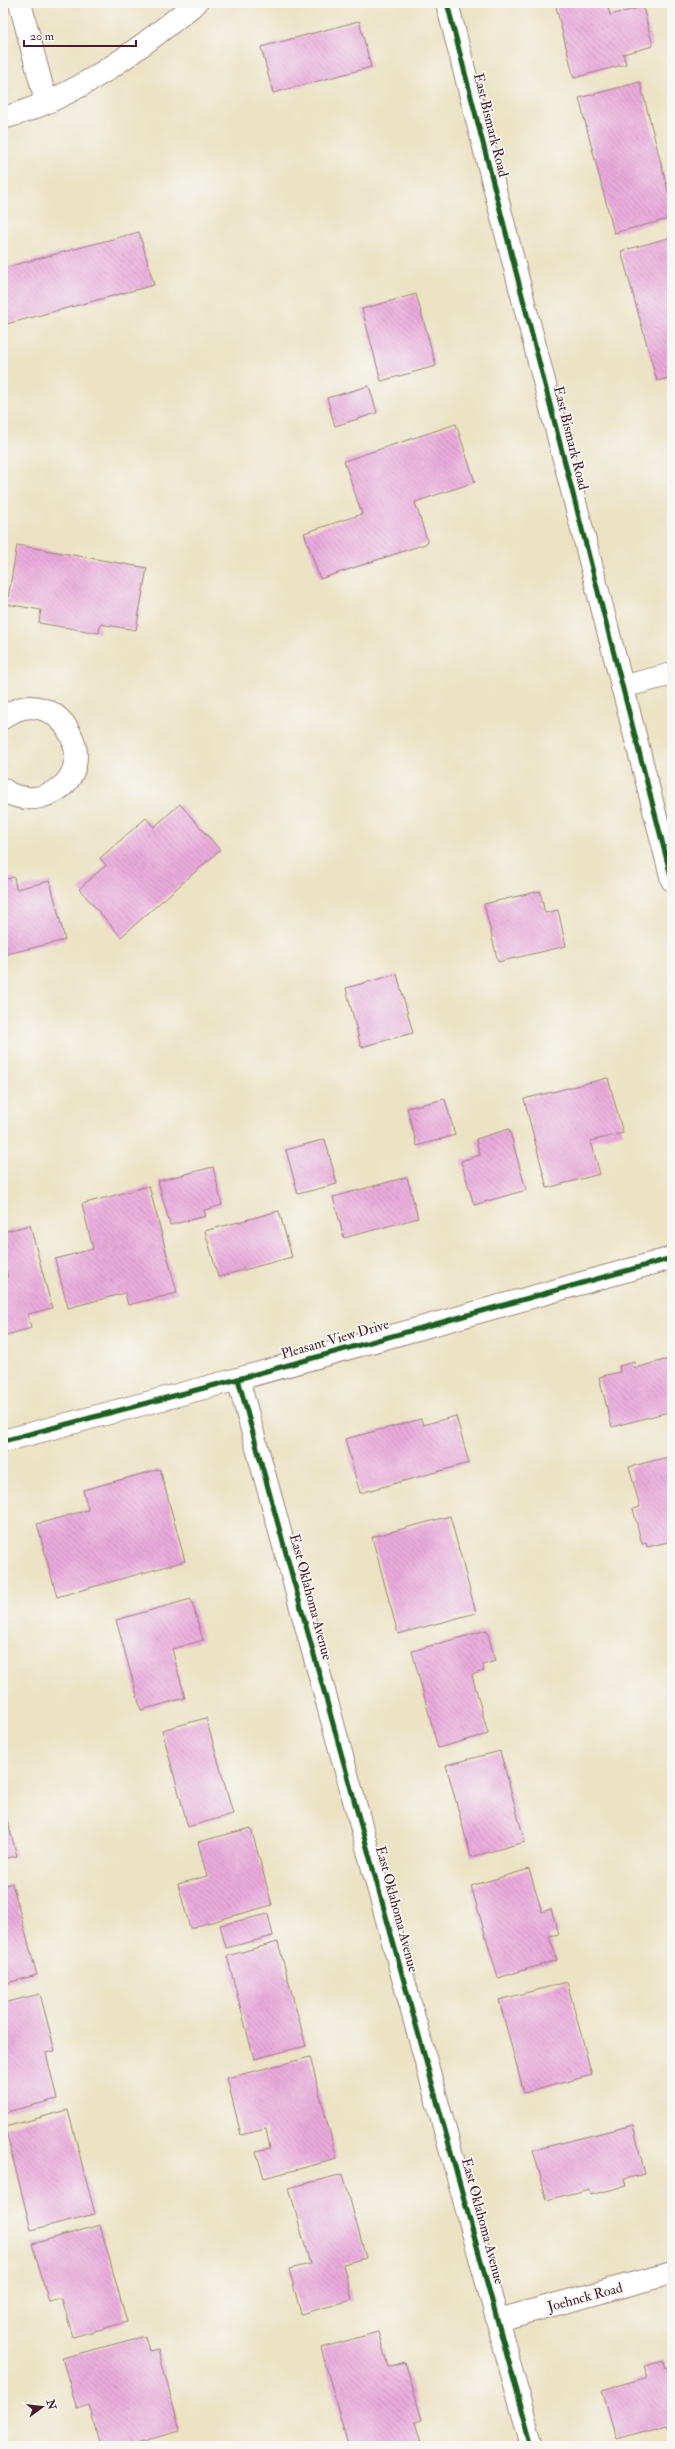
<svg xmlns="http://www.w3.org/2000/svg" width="675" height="2449" viewBox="0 0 675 2449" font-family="'IM FELL Double Pica',serif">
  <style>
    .building { fill: url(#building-back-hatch) }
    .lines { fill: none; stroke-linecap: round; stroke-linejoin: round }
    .minor-casing { stroke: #9b8178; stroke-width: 24 }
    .tertiary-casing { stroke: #9b8178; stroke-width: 24 }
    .minor { stroke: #fff; stroke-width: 22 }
    .tertiary { stroke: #fff; stroke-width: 22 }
    .cycleway-casing { stroke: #f6f6f2; stroke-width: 8 }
    .cycleway { stroke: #1b5e20; stroke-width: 5 }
    .labels { text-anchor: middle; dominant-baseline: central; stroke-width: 3.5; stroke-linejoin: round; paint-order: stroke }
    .street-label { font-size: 14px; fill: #4a1f2b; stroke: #f6f6f2 }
  </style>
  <defs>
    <pattern id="building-back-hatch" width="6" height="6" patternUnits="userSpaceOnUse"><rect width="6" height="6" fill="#eaaadd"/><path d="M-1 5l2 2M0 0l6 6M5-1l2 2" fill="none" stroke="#c08ab3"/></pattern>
  </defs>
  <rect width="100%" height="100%" fill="#f6f6f2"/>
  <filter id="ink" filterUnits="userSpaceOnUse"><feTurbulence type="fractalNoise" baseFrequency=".025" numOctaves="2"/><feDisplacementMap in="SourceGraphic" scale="8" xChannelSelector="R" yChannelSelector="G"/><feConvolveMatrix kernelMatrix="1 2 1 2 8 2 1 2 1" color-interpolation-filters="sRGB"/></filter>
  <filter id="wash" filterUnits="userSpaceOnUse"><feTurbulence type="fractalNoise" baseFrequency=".012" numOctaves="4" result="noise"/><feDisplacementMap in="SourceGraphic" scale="16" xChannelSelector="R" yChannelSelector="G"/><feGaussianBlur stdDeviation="0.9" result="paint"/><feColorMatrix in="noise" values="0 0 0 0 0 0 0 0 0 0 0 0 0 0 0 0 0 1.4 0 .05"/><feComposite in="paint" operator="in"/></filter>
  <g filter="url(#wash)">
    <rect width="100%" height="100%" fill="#ece3c4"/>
    <g id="blocks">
      <g class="building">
        <path d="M555,3H607L610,15L643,7L653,46L623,54L626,64L574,78Z"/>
        <path d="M359,21L371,67L273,93L261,47Z"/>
        <path d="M640,82L672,206V218L614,233L579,98Z"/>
        <path d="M139,232L154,285L3,325V268Z"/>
        <path d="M672,237V377L657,381L621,251Z"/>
        <path d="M416,294L436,366L381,381L362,309Z"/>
        <path d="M369,386L377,413L335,426L327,398Z"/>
        <path d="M456,424L475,482L415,502L428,543L320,579L304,533L362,514L344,461Z"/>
        <path d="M17,545L147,568L136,630L100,624L99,633L39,623L41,610L7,604Z"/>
        <path d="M180,804L220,850L121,937L79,889L106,865L100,858L146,818L154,827Z"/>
        <path d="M14,877L16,889L50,881L65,940L3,955V880Z"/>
        <path d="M540,891L545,913L558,910L566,946L498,962L484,904Z"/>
        <path d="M397,974L413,1033L361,1047L346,988Z"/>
        <path d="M608,1078L623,1133L591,1141L600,1174L547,1188L524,1099Z"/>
        <path d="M445,1099L455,1135L417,1146L407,1108Z"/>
        <path d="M509,1129L526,1190L474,1205L461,1161L480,1155L476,1139Z"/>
        <path d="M325,1139L337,1184L298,1194L286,1150Z"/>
        <path d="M213,1167L222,1205L204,1210L206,1216L170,1225L158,1181Z"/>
        <path d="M407,1177L418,1218L344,1238L333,1197Z"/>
        <path d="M149,1186L177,1293L128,1305L125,1293L68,1308L55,1259L93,1249L82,1204Z"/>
        <path d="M279,1211L292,1257L218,1277L205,1231Z"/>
        <path d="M30,1225L52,1308L28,1314L31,1328L3,1336V1278L8,1277L3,1258V1232Z"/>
        <path d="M672,1358V1411L612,1427L599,1377L620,1372L619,1366L634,1362L635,1368Z"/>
        <path d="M456,1416L469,1463L360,1493L345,1439L421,1419L423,1425Z"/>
        <path d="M672,1456V1541L647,1547L646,1543L642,1544L633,1509L640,1507L629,1467Z"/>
        <path d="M160,1469L185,1561L57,1597L37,1524L88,1510L83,1490Z"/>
        <path d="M450,1516L476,1613L398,1634L372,1537Z"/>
        <path d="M191,1599L203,1640L172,1649L185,1698L141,1710L116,1620Z"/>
        <path d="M487,1630L495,1661L483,1665L484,1671L472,1675L488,1734L438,1748L412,1651Z"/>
        <path d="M206,1718L233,1814L188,1827L162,1730Z"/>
        <path d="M500,1751L525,1842L471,1857L446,1765Z"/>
        <path d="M3,1805L17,1856L3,1859Z"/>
        <path d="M251,1828L272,1905L190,1928L178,1884L207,1876L198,1842Z"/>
        <path d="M529,1869L542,1912L551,1909L559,1934L549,1936L557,1960L498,1978L471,1886Z"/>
        <path d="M12,1883L37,1975L3,1984V1886Z"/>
        <path d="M268,1914L273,1936L226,1948L220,1925Z"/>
        <path d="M278,1942L306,2046L254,2059L227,1956Z"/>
        <path d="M567,1982L592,2075L524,2093L499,2000Z"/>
        <path d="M40,1994L55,2051L46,2053L57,2099L3,2113V2003Z"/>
        <path d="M310,2057L337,2159L264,2178L256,2151L270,2148L266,2129L241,2135L227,2078Z"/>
        <path d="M68,2110L95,2214L31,2230L5,2127Z"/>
        <path d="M633,2125L645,2174L624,2179L626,2186L590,2195L589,2189L547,2200L533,2150Z"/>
        <path d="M343,2174L366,2258L343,2264L352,2300L301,2314L289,2269L310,2264L289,2188Z"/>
        <path d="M100,2225L127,2322L73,2337L62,2299L49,2302L32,2244Z"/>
        <path d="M378,2332L388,2367L405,2362L422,2420L415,2422L422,2446H348L321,2348Z"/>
        <path d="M145,2336L149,2351L158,2349L180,2431L125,2446H100L89,2405L77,2409L62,2358Z"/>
        <path d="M664,2361L666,2368L672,2366V2438L667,2425L616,2439L602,2390L648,2377L644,2366Z"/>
      </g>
    </g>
  </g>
  <g filter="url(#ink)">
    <use href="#blocks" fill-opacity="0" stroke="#9b8178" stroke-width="1"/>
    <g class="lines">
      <g class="minor-casing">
        <g id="minor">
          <path d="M20,3L46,102"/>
          <path d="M622,687L672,674"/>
          <path d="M3,718C59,674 114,778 40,797C29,800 11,797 3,789"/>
          <path d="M238,1379L532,2446"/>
          <path d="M3,1441L238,1379L672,1258"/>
          <path d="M498,2320L672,2273"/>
        </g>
      </g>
      <g class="tertiary-casing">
        <g id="tertiary">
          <path d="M447,3L672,880"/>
          <path d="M3,118C77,98 138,50 196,3"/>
        </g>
      </g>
      <use href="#minor" class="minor"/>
      <use href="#tertiary" class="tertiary"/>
      <g class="cycleway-casing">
        <g id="cycleway">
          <path d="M447,3L672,880"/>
          <path d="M238,1379L532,2446"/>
          <path d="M3,1441L238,1379L672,1258"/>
        </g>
      </g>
      <use href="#cycleway" class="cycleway"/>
    </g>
  </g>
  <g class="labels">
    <g class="street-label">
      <text transform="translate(491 125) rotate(76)">East Bismark Road</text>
      <text transform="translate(571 438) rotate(76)">East Bismark Road</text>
      <text transform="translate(335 1339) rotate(-16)">Pleasant View Drive</text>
      <text transform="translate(311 1597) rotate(75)">East Oklahoma Avenue</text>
      <text transform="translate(397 1909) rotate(75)">East Oklahoma Avenue</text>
      <text transform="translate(483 2221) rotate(75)">East Oklahoma Avenue</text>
      <text transform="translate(585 2297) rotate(-15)">Joehnck Road</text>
    </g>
  </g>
  <rect width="675" height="2449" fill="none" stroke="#f6f6f2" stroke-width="16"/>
  <g transform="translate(42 2407) rotate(75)" stroke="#f6f6f2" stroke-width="3" paint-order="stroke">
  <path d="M0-3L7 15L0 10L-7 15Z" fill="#4a1f2b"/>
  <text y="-6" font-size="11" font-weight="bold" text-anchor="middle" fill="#4a1f2b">N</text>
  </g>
  <path d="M24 40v6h112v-6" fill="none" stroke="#4a1f2b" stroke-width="2"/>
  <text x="30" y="40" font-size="12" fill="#4a1f2b" stroke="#f6f6f2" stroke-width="3" paint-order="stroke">20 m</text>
</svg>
